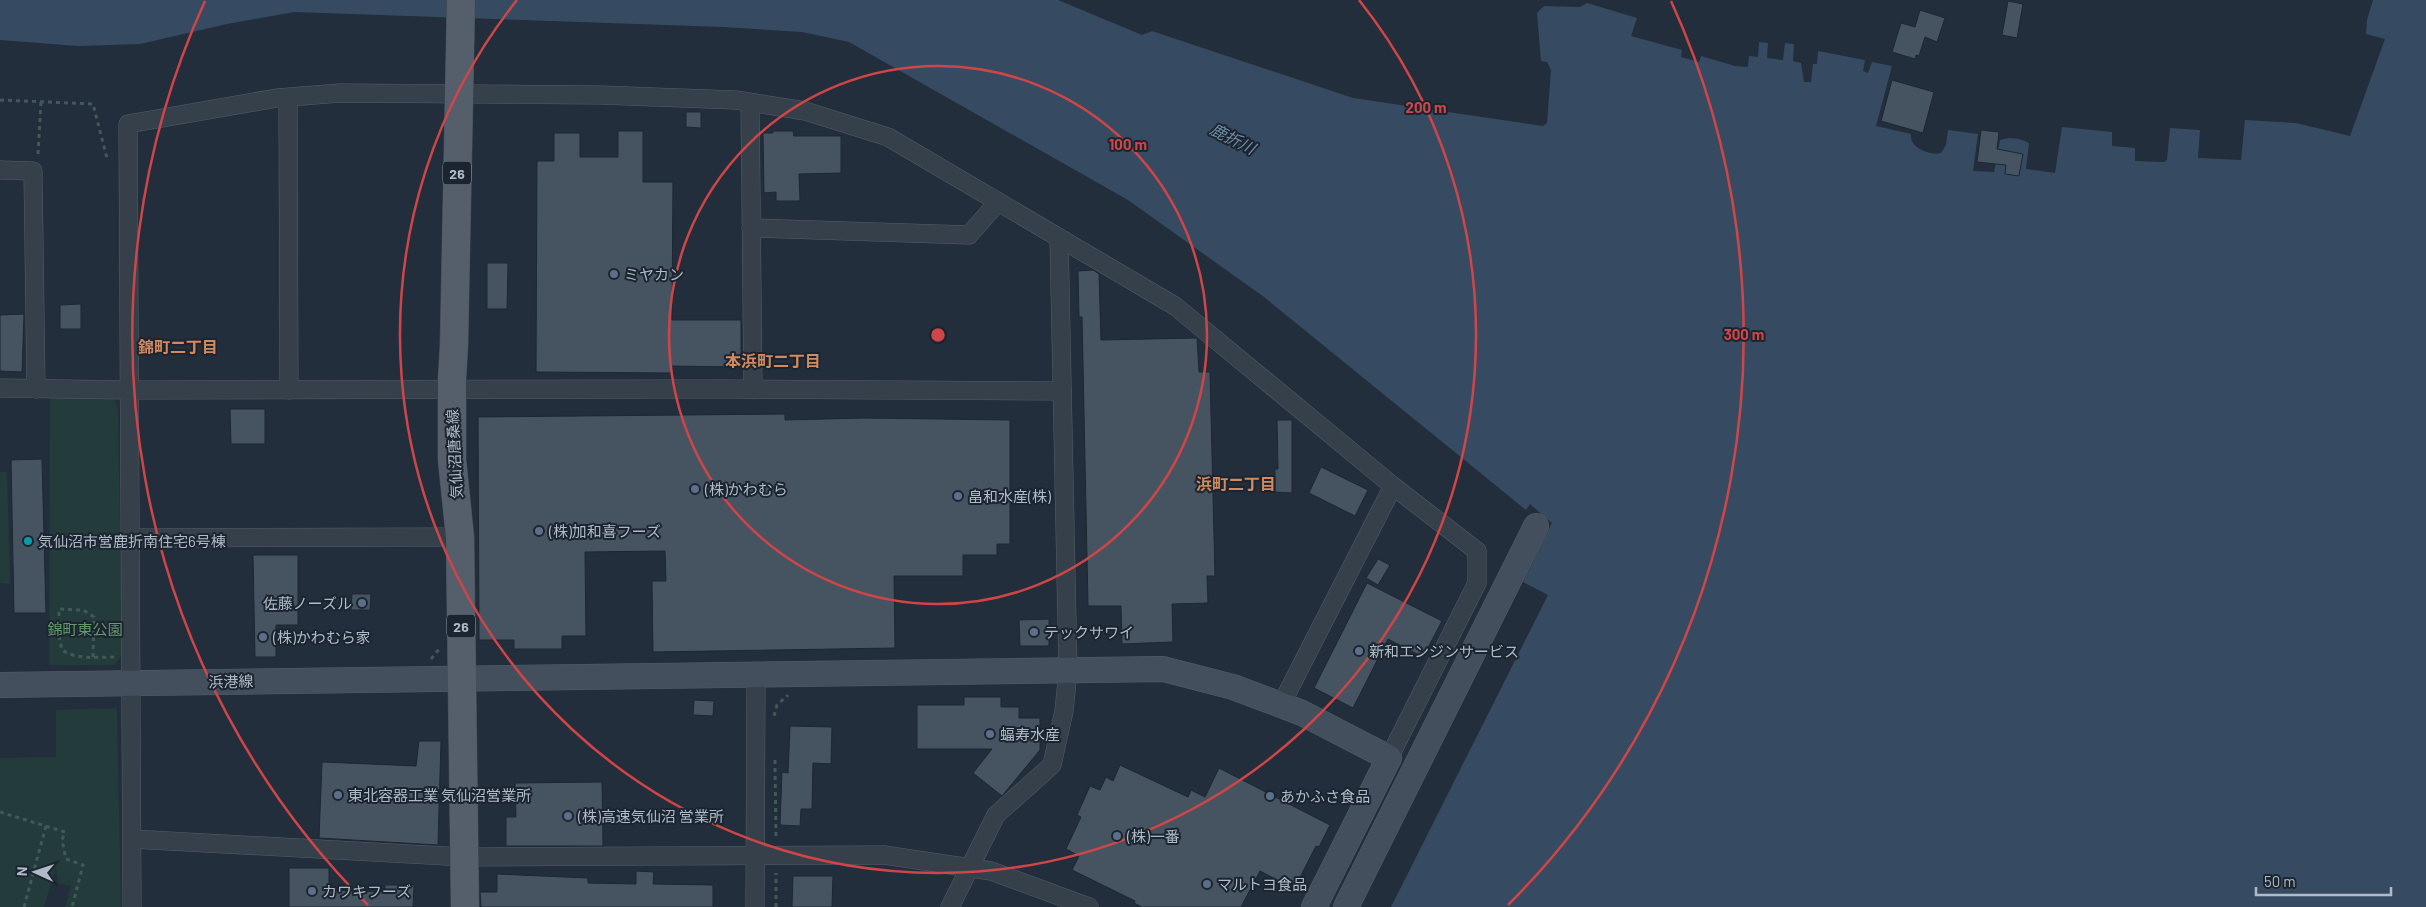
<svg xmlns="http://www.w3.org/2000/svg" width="2426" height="907" viewBox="0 0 2426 907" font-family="Barlow,'Noto Sans JP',sans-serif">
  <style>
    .green { fill: #243b3c }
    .water { fill: #364b62 }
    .building { fill: #465462; stroke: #1d2732 }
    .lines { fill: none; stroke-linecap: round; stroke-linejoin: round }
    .street-casing { stroke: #545e69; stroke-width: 19 }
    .secondary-casing { stroke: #545e69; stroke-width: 26 }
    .primary-casing { stroke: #3f4954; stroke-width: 29 }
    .path { stroke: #425859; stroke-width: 3; stroke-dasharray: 4 4; stroke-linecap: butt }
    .street { stroke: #36404b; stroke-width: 18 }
    .secondary { stroke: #444f5e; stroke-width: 25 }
    .primary { stroke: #545f6b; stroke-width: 28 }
    .primary-bridge-casing { stroke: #3f4954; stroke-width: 29; stroke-linecap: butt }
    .primary-bridge { stroke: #545f6b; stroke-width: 28 }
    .ring { fill: none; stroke: #cf4548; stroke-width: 2.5 }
    .service-dot { fill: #5c6f8a; stroke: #1b2530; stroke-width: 2 }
    .culture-dot { fill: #0f9aa8; stroke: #1b2530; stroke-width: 2 }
    .labels { text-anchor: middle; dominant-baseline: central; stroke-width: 4; stroke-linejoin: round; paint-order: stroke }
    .shield { fill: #1b2530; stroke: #848e9a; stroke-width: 1 }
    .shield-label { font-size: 14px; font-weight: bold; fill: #b1bbc7 }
    .poi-label { font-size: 15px; fill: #b1bbc7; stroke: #1b2530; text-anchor: start }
    .street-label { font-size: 15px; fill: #b1bbc7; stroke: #1b2530 }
    .park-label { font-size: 15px; fill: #689870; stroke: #1b2530 }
    .water-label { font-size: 16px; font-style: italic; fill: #718eaa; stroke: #1b2530 }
    .neighbourhood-label { font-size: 16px; font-weight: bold; fill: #d4895f; stroke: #1b2530 }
    .centre { fill: #cf4548; stroke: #1b2530; stroke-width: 2.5 }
    .ring-label { font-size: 15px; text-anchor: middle; font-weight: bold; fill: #cf4548; stroke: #1b2530; stroke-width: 4; stroke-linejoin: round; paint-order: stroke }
  </style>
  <rect width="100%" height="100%" fill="#222e3b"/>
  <g class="green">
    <path d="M50,395L114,398L118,407L122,655L114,665H49Z"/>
    <path d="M0,472H7L10,584L0,583Z"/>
    <path d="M117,708L121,907H65L71,886L58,883L56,867L44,907H0V758L56,757V710Z"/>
  </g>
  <path class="water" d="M0,0H1058L1142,35L1152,31L1353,98L1543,126L1547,123L1551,70L1547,62L1541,61L1537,13L1544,6L1580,7L1587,3L1637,18L1631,36L1682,50L1681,57L1699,62L1701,56L1735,66L1748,67L1749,56L1758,57L1759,42L1768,43L1767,58L1783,60L1785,43L1794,44L1793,61L1801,63L1804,82H1811L1813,64H1817L1818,51L1865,60L1863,71L1868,73L1872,62L1892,66L1876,126L1911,134C1909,148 1930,156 1941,153L1946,145L1948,130L1978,134L1973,171L1994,172L2000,140C2010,137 2019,138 2029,143L2026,169L2055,173L2062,127L2112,132V146L2135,148V161L2164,162L2167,160L2170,128L2200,130L2198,158L2241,160L2245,120L2296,123L2350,136L2385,39L2366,34L2367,20L2373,0H2426V907H1391L1548,595L1523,582L1552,523L1530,504L1526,510L1264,297L1128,200L849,42L802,32L723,27L294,12L227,24L140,44L78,46L0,40Z"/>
  <g class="building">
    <path d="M2008,1L2023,4L2017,38L2002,35Z"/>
    <path d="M1920,10L1945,18L1937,42L1925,37L1919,56L1916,55L1915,59L1892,52L1901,23L1915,27Z"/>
    <path d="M1892,80L1934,92L1923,133L1881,121Z"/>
    <path d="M686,112H701V128L686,127Z"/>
    <path d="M1981,130L1999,132L1997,149L2023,154L2019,176L2005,174L2006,165L1977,162Z"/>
    <path d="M618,131H643V182H673L672,320H741V367L671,366V373L536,372L537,161H554V133H580V157H618Z"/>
    <path d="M773,131H793L794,136H841V173L799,174L800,201H776V192L764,193L763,133H773Z"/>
    <path d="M487,263H508L507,309H487Z"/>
    <path d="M1093,270L1099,274L1101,340L1197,338L1199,372H1210L1215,576H1207L1208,603L1172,604L1173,642L1122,644L1121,606H1088L1082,317H1079L1078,271Z"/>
    <path d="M81,304V329H60V305Z"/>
    <path d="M24,314L22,372L0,371V315Z"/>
    <path d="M230,409H265V444H231Z"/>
    <path d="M785,414V420L865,418L1010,420V544H997V555H963V576H894L895,648L653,652L652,581H666L665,551L585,552L586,636H562V649H514V640H479L478,417Z"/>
    <path d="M1277,420H1292V493L1275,492V469H1278Z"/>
    <path d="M42,459L46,613H14L11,460Z"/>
    <path d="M1321,467L1368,490L1355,516L1309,493Z"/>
    <path d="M253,555H298V625H276V657H255Z"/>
    <path d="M1378,559L1390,565L1378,585L1366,578Z"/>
    <path d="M1367,583L1442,621L1423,657L1388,639L1353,708L1314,688Z"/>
    <path d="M352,594H371L370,610H351Z"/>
    <path d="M1049,619V646H1020L1019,620Z"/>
    <path d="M964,697H1001V707H1019V718H1040V750L1002,796L973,773L992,749H917V705H964Z"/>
    <path d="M694,700L714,701L713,716L693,715Z"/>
    <path d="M790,726L832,727L831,764L813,763L812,809H801L800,826L780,825L782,772L788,773Z"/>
    <path d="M419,741H441L438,845L319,838L322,762L416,766Z"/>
    <path d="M1120,765L1188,797L1191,790L1205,797L1219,768L1330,825L1319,847L1316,846L1294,889L1260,871L1241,907H1142L1134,903L1135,901L1072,870L1079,856L1066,849L1081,817L1077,815L1090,786L1100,790L1106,777L1113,781Z"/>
    <path d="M602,782L603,846H506V817H516L515,783Z"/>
    <path d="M289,868H329V890L385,892V885H414L413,907H289Z"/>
    <path d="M636,871L654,872L653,884L713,885V907H481L480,892H497V874L588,878V883L636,884Z"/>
    <path d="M793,876H833L832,907H792Z"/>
  </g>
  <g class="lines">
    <g class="street-casing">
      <g id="street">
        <path d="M288,98L289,390"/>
        <path d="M750,103L753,389"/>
        <path d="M0,170L33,171L36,389"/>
        <path d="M751,228L969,235L998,202"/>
        <path d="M0,388L128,390L724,389L1062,391"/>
        <path d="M129,538L460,537"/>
        <path d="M1281,705L1393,486"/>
        <path d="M132,839L465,857L884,855L991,871L1089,907"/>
        <path d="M132,907L128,124L277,98L340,93L600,95L736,100L805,111L888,137L1175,306L1393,486L1477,551V583L1389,758"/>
        <path d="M755,907L756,675"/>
        <path d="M950,907L996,815L1052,765L1064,711L1068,671L1059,238"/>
      </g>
    </g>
    <g class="secondary-casing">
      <g id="secondary">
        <path d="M0,685L1163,669L1233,687L1302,713L1389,758L1314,907"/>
        <path d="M1346,907L1536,526"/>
      </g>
    </g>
    <g class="primary-casing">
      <path id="primary" d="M454,345L452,379V460L460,537L465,907"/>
    </g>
    <g class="path">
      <path d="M0,100L93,104L107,158"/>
      <path d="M38,154L41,102"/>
      <path d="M93,657L94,617L83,610L59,609V636L62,650C77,660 96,657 114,657"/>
      <path d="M431,659L440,648"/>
      <path d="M774,716L777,705L788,695"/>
      <path d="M775,760L776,839"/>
      <path d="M0,812L65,832L62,840L66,859L83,865L72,907"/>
      <path d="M24,907L46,826"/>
      <path d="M776,907V873"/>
    </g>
    <use href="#street" class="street"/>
    <use href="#secondary" class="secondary"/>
    <use href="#primary" class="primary"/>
    <g class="primary-bridge-casing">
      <path id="primary-bridge" d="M454,345L461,0"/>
    </g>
    <use href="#primary-bridge" class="primary-bridge"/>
  </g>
  <g class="ring">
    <circle cx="938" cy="335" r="269"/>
    <path d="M1359 0A538 538 0 1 1 517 0"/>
    <path d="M368 905A806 806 0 0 1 205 1M1671 1A806 806 0 0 1 1508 905"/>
  </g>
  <g class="service-dot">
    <circle cx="614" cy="274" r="5"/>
    <circle cx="695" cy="489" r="5"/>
    <circle cx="958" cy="496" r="5"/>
    <circle cx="539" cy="531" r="5"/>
    <circle cx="362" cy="603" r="5"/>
    <circle cx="1034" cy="632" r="5"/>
    <circle cx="263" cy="637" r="5"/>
    <circle cx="1359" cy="651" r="5"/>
    <circle cx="990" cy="734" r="5"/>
    <circle cx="338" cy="795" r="5"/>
    <circle cx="1270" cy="796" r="5"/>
    <circle cx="568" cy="816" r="5"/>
    <circle cx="1117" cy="836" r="5"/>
    <circle cx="1207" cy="884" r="5"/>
    <circle cx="312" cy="891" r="5"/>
  </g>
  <circle class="culture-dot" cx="28" cy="541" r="5"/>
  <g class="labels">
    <g class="shield">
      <rect x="443" y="161.5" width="28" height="23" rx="4"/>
      <rect x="447" y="614.5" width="28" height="23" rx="4"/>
    </g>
    <g class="shield-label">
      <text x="457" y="173">26</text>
      <text x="461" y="626">26</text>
    </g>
    <g class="poi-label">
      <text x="624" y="274">ミヤカン</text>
      <text x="705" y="489">(株)かわむら</text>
      <text x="968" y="496">畠和水産(株)</text>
      <text x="549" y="531">(株)加和喜フーズ</text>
      <text x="38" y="541">気仙沼市営鹿折南住宅6号棟</text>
      <text x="352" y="603" text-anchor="end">佐藤ノーズル</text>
      <text x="1044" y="632">テックサワイ</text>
      <text x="273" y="637">(株)かわむら家</text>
      <text x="1369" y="651">新和エンジンサービス</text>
      <text x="1000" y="734">蝠寿水産</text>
      <text x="348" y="795">東北容器工業 気仙沼営業所</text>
      <text x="1280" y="796">あかふさ食品</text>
      <text x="578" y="816">(株)高速気仙沼 営業所</text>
      <text x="1127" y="836">(株)一番</text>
      <text x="1217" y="884">マルトヨ食品</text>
      <text x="322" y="891">カワキフーズ</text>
    </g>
    <g class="street-label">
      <text transform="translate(454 454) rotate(-93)">気仙沼唐桑線</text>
      <text transform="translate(231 681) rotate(-1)">浜港線</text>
    </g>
    <g class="park-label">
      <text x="85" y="629">錦町東公園</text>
    </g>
    <g class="water-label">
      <text transform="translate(1233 138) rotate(27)">鹿折川</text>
    </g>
    <g class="neighbourhood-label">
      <text x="178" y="346">錦町二丁目</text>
      <text x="773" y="360">本浜町二丁目</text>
      <text x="1236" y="483">浜町二丁目</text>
    </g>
  </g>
  <circle cx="938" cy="335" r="8" class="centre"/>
  <g class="ring-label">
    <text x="1426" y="113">200 m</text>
    <text x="1128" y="150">100 m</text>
    <text x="1744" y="340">300 m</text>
  </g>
  <g transform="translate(35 872) rotate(273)" stroke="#1b2530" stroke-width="4" paint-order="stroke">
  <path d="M0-4L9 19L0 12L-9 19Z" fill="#b1bbc7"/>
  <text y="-8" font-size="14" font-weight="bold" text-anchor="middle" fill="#b1bbc7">N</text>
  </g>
  <path d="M2256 887v8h135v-8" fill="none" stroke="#b1bbc7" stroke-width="2.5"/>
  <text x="2264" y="887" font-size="15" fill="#b1bbc7" stroke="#1b2530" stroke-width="4" paint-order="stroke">50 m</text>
</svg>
